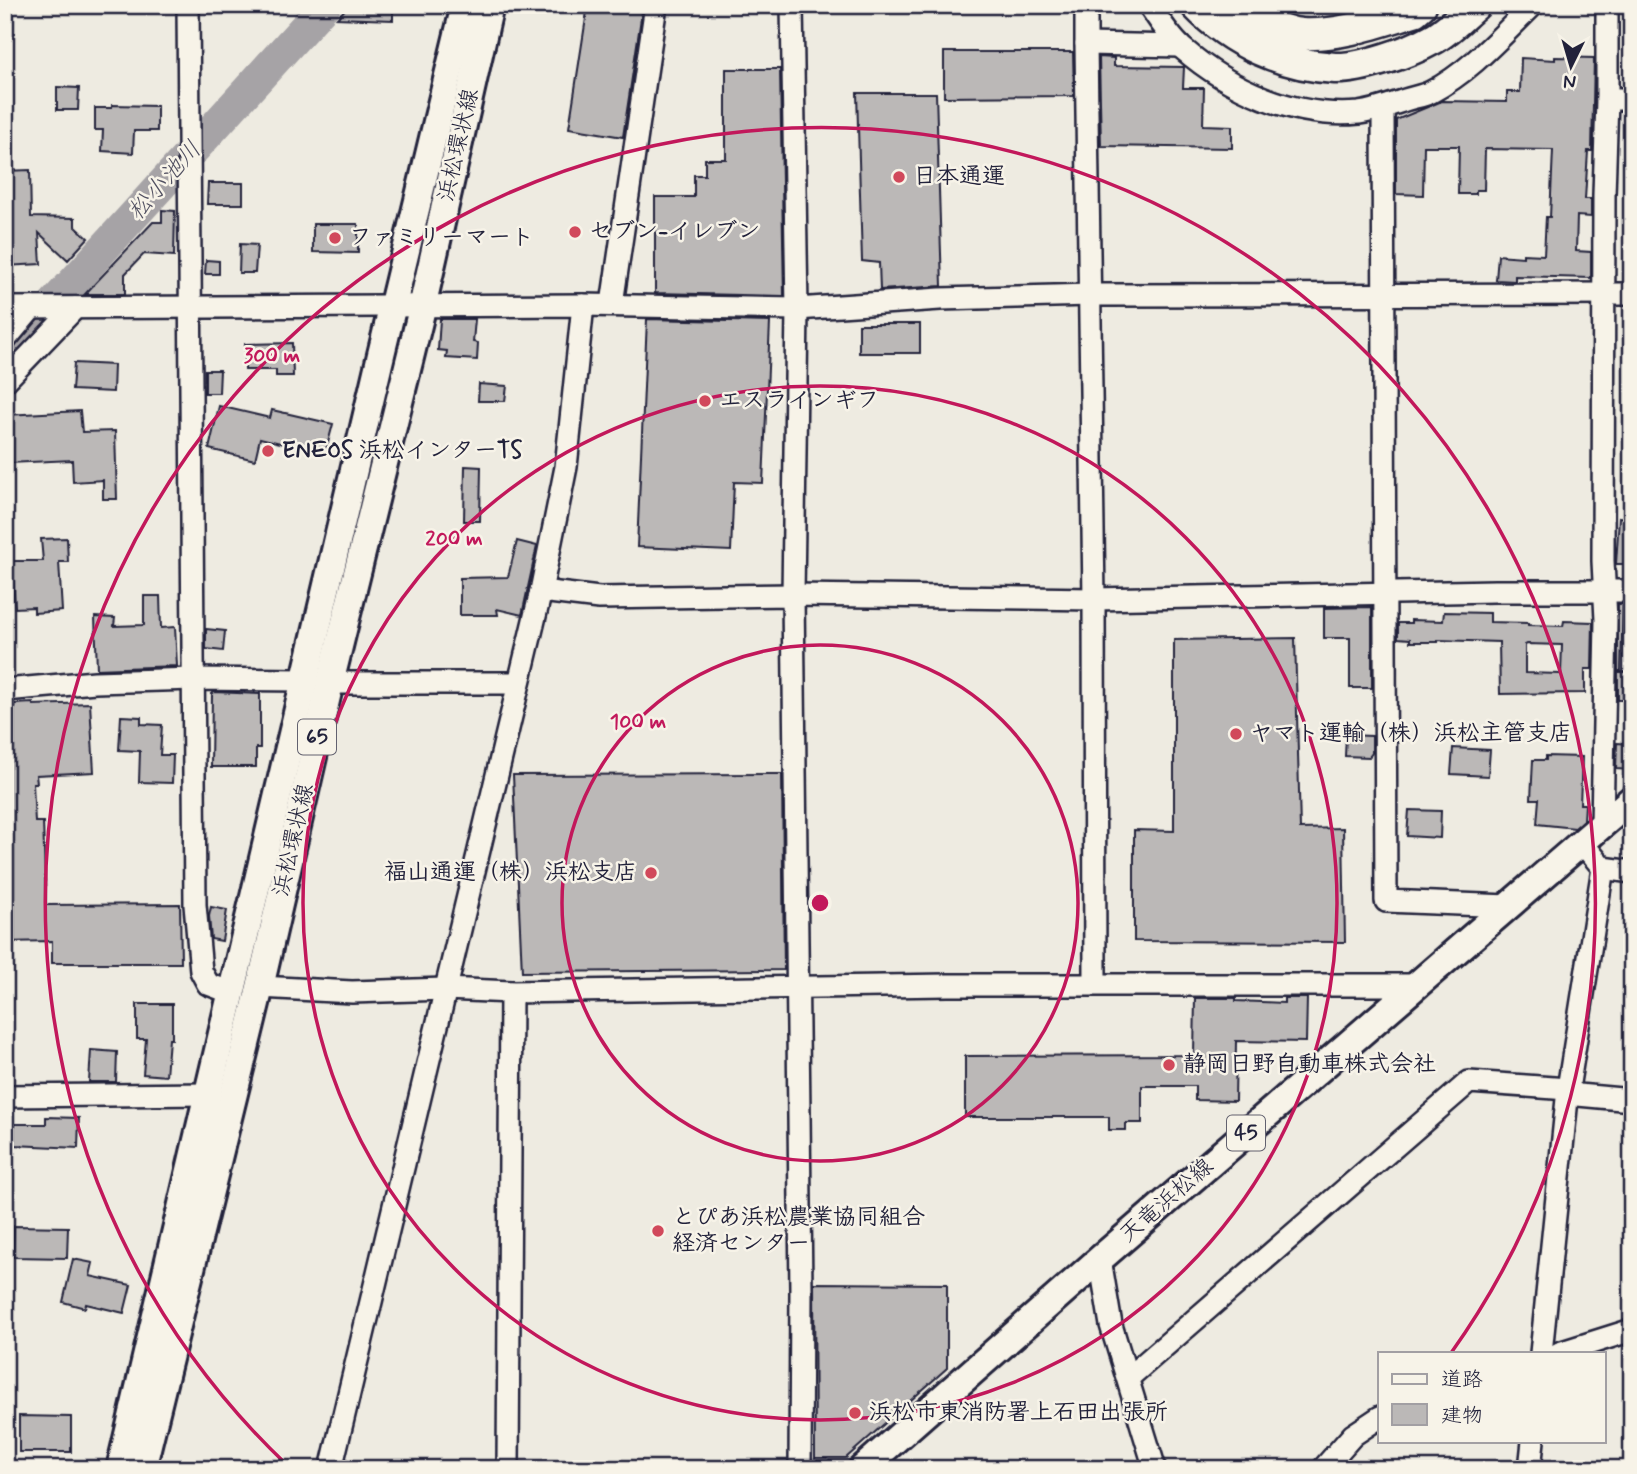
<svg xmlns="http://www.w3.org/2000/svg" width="1637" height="1474" viewBox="0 0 1637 1474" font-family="Mynerve,'Klee One',sans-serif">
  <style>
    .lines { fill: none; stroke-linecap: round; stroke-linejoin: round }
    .river { stroke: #a6a3a6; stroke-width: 32 }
    .building { fill: #bbb8b7; stroke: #22223b; stroke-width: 2; fill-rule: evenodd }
    .minor-casing { stroke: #22223b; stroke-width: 26 }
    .major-casing { stroke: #22223b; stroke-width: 32 }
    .highway-casing { stroke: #22223b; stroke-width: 35 }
    .minor { stroke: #f7f3e8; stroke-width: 21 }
    .major { stroke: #f7f3e8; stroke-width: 26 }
    .highway { stroke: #f7f3e8; stroke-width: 30 }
    .ring { fill: none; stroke: #c2185b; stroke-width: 3.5 }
    .poi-dot { fill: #d1495b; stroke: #f7f3e8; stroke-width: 2.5 }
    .labels { text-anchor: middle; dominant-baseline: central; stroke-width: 5; stroke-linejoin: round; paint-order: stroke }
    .shield { fill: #f7f3e8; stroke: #62616f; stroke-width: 2 }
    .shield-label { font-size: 21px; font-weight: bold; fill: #22223b }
    .street-label { font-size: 23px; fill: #22223b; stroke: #f7f3e8 }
    .poi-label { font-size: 23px; font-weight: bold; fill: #22223b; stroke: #f7f3e8; text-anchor: start }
    .water-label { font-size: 24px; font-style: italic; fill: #504f60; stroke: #f7f3e8 }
    .centre { fill: #c2185b; stroke: #f7f3e8; stroke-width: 3.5 }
    .ring-label { font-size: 21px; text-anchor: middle; font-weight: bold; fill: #c2185b; stroke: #f7f3e8; stroke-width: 5; stroke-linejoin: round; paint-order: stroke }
  </style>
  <rect width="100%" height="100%" fill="#eeebe1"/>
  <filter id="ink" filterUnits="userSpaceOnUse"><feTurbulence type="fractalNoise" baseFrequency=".0143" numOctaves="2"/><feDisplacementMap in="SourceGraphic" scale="14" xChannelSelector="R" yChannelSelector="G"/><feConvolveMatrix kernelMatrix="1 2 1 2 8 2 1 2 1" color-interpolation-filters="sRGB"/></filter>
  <g filter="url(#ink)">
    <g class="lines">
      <path class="river" d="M5,357L325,5"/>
    </g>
    <g class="building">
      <path d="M349,5H393V20L337,18Z"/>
      <path d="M588,5H643L623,137L569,128Z"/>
      <path d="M944,52H1073L1074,96L944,97Z"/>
      <path d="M1099,57L1114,58V66L1184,67L1183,88H1204L1203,125L1232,126V148L1101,146Z"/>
      <path d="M1555,57L1594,58L1592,151H1588L1585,199H1591V217L1577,216L1576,251L1591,252V278L1515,276V281L1496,280L1498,255L1523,257V254L1544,255L1546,217H1550L1553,150L1485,149L1484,190H1476V194H1458L1459,146H1424L1423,195L1396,194V120L1442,101L1507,102V92H1520L1521,58L1555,60Z"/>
      <path d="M726,69H780L784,296L655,293V197H694V175H705V159H726Z"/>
      <path d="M57,87L79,88L78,110H57Z"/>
      <path d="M857,93H936L942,286L880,290L879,263L862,261Z"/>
      <path d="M112,105L157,106V131H134L133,153L102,151L103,130H95V108H112Z"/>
      <path d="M30,170L31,217L75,218V226L88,238L68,260L39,233L41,264L5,266V207H8L5,171Z"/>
      <path d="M208,183H243V204H207Z"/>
      <path d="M162,210L175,211L174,256L144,254L125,274V294H85L153,222H162Z"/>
      <path d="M313,224H358V253L313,252Z"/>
      <path d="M240,244L257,245L255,273H239Z"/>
      <path d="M206,260L219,261V274H205Z"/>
      <path d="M440,319H475L473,342L478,343L477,360L446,358L447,351L438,350Z"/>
      <path d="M647,319L770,322L763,483L734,482L731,551L637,547Z"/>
      <rect x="859" y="324" width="61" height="29"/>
      <path d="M292,343L293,376H276V370H245V344Z"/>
      <path d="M74,363L114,365L113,392L72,390Z"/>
      <path d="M205,370H220L219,393H205Z"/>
      <path d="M479,384L507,386L505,401H478Z"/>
      <path d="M219,406L270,418L272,410L333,424L325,454L260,438L255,460L209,449Z"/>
      <path d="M80,411L82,432L115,431L117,499H103V480L73,482L72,460L9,463L6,415Z"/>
      <path d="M465,466L481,467L480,521H464Z"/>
      <path d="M1619,517L1632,519V542H1629V564H1616Z"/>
      <path d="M67,538L68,562H59L62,611L34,613V607L15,608L13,578H7V561H43L41,539Z"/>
      <path d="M517,541L537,546L522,615L497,609L498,615H460V578L508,577Z"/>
      <path d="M144,596H160L161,628L175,627L177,666L97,669L95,617L115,618L114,626L144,625Z"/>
      <path d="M1618,604H1623L1621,671H1618Z"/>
      <path d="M1372,607V688H1350V638H1324V608Z"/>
      <path d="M1444,612L1490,613V622L1528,623V625L1563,626L1564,621L1593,622L1592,669H1585V693L1500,694L1499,642L1438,640V642H1410V639L1398,638V623H1411V620L1443,621ZM1527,644L1562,645L1561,674L1525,673V645Z"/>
      <path d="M206,629L225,631L223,651L206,649Z"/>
      <path d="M1295,638L1300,829L1343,828L1345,942L1134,941V830L1174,831V640Z"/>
      <rect x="1618" y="672" width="14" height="28"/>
      <path d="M214,692L260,694V748H256V767H211L212,694Z"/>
      <path d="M33,703V705L90,703L94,772L36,775L37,783H33L35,822H43L46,905L180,904L181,963H52V941L5,942V718L14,717V704Z"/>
      <path d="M121,716L141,717V724L162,725L160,755H173L172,783L139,782L140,751L119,750Z"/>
      <path d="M1346,735L1372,736V753L1369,757L1345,756Z"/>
      <path d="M1617,743L1632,744V770L1616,769Z"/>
      <path d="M1453,748L1490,750L1488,776L1451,774Z"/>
      <path d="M1546,756L1582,757L1580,804H1585L1584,820L1575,828L1537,824L1539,799H1531L1533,760H1546Z"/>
      <path d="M782,774L784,970L522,972L513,775Z"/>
      <path d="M1409,810L1441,811L1440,838L1407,836Z"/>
      <path d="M211,907L227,910L222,941L211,939L209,916Z"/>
      <path d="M1195,998H1236V1001L1284,1003V998H1307L1306,1042L1236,1041L1235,1101L1195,1100V1086H1142V1123H1126V1130H1109V1117H965V1056L1194,1055Z"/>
      <path d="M137,1004H172V1039H169L166,1076L143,1074L146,1039H137Z"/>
      <path d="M91,1050L117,1052L116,1082H89Z"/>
      <path d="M46,1117L79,1118L78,1148L14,1145V1124H46Z"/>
      <path d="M14,1226L68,1227L67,1258L13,1257Z"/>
      <path d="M73,1259L93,1263L90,1276L131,1285L124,1313L86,1304L85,1308L63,1302Z"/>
      <path d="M814,1283L947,1284V1368L846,1458H815Z"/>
      <path d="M19,1416L71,1417V1452H19Z"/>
    </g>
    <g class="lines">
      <g class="minor-casing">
        <g id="minor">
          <path d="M188,5L195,905L201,971L208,984L232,993"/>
          <path d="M792,5L797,309L793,595L801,1290L800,1469"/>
          <path d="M1149,5C1159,20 1169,36 1182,48C1229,89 1295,119 1359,113C1375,111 1390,105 1405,100C1414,97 1423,96 1431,92C1471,71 1501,36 1533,5"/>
          <path d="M1607,5V99H1632"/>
          <path d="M1086,44V5"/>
          <path d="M1383,108L1386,901L1508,906"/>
          <path d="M612,304L656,5"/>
          <path d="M583,305L797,309L940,299L1091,295L1632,294"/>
          <path d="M5,308L583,305L566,467L541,591L331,1469"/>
          <path d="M5,340L32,308"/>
          <path d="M5,381L75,308"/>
          <path d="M541,591L599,598L793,595L1094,599L1495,591H1632"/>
          <path d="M330,683H517"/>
          <path d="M5,690L95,682L194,679L305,680"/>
          <path d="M1602,825L1606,620L1603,561L1604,195L1607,99"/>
          <path d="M1603,868L1632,872"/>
          <path d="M1095,984L1094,599L1086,44L1180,46"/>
          <path d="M260,987L352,992L445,989L511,992L948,985H1417"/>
          <path d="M5,1096L209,1094"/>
          <path d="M1100,1259L1111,1325L1155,1469"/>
          <path d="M1541,1353L1568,1089L1603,868L1583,844"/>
          <path d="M1559,1353L1632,1330"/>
          <path d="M1128,1378L1469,1082L1568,1089L1578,1095L1632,1100"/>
          <path d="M508,1469L511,992"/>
          <path d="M1323,1469L1353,1435L1380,1417"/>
          <path d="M1530,1469L1533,1441"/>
        </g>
      </g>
      <g class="major-casing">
        <g id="major">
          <path d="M120,1469C236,981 346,492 465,5"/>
          <path d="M142,1469L260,987L330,683L419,321L490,5"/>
          <path d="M862,1469L1100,1259L1632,799"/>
        </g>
      </g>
      <g class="highway-casing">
        <g id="highway">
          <path d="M1196,5C1232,43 1283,65 1335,68C1361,69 1410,52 1433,39C1448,31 1462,16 1475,5"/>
          <path d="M1237,5C1253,17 1282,33 1302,34C1340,36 1378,22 1414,11L1421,5"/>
        </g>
      </g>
      <use href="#minor" class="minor"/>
      <use href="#major" class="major"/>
      <use href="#highway" class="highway"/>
    </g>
  </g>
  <g class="ring">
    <circle cx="820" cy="903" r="258"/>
    <circle cx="820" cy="903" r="517"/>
    <path d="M287 1465A775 775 0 1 1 1451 1353"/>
  </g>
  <g class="poi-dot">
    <circle cx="899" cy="177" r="7"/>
    <circle cx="575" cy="232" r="7"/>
    <circle cx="335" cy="238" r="7"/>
    <circle cx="705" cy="401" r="7"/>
    <circle cx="268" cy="451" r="7"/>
    <circle cx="1236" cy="734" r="7"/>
    <circle cx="651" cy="873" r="7"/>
    <circle cx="1169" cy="1065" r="7"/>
    <circle cx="658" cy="1231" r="7"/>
    <circle cx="855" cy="1413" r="7"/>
  </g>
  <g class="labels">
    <g class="shield">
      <rect x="298" y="719.5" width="38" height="35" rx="5"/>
      <rect x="1227" y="1115.5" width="38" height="35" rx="5"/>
    </g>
    <g class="shield-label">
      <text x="317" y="737">65</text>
      <text x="1246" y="1133">45</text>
    </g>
    <g class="street-label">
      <text transform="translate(459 145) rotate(-77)">浜松環状線</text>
      <text transform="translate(294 840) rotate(-77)">浜松環状線</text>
      <text transform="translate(1167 1201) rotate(-41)">天竜浜松線</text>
    </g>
    <g class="poi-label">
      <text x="913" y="177">日本通運</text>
      <text x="589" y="232">セブン-イレブン</text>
      <text x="349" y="238">ファミリーマート</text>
      <text x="719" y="401">エスラインギフ</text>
      <text x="282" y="451">ENEOS 浜松インターTS</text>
      <text x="1250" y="734">ヤマト運輸（株）浜松主管支店</text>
      <text x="637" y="873" text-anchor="end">福山通運（株）浜松支店</text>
      <text x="1183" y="1065">静岡日野自動車株式会社</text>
      <text x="672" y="1218">とぴあ浜松農業協同組合<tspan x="672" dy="26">経済センター</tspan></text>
      <text x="869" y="1413">浜松市東消防署上石田出張所</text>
    </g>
    <g class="water-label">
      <text transform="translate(165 181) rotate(-48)">松小池川</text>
    </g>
  </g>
  <circle cx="820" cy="903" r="10" class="centre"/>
  <g class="ring-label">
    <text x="272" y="362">300 m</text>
    <text x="454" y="545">200 m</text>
    <text x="638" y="728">100 m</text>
  </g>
  <rect width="1637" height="1474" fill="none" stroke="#f7f3e8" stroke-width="28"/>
  <rect x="14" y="14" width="1609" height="1446" fill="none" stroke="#22223b" stroke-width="2.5" filter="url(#ink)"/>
  <rect x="1378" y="1352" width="228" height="91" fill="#f7f3e8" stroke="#a29fa3" stroke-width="2"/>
  <rect x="1392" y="1374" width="35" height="10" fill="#f7f3e8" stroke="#a29fa3" stroke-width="2"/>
  <text x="1441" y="1386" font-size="21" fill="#22223b">道路</text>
  <rect x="1392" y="1404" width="35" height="21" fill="#bbb8b7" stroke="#a29fa3" stroke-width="2"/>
  <text x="1441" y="1422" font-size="21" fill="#22223b">建物</text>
  <g transform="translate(1571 66) rotate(185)" stroke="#f7f3e8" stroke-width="5" paint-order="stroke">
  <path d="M0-5L12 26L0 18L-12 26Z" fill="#22223b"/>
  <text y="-10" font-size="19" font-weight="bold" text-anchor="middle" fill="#22223b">N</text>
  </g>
</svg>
